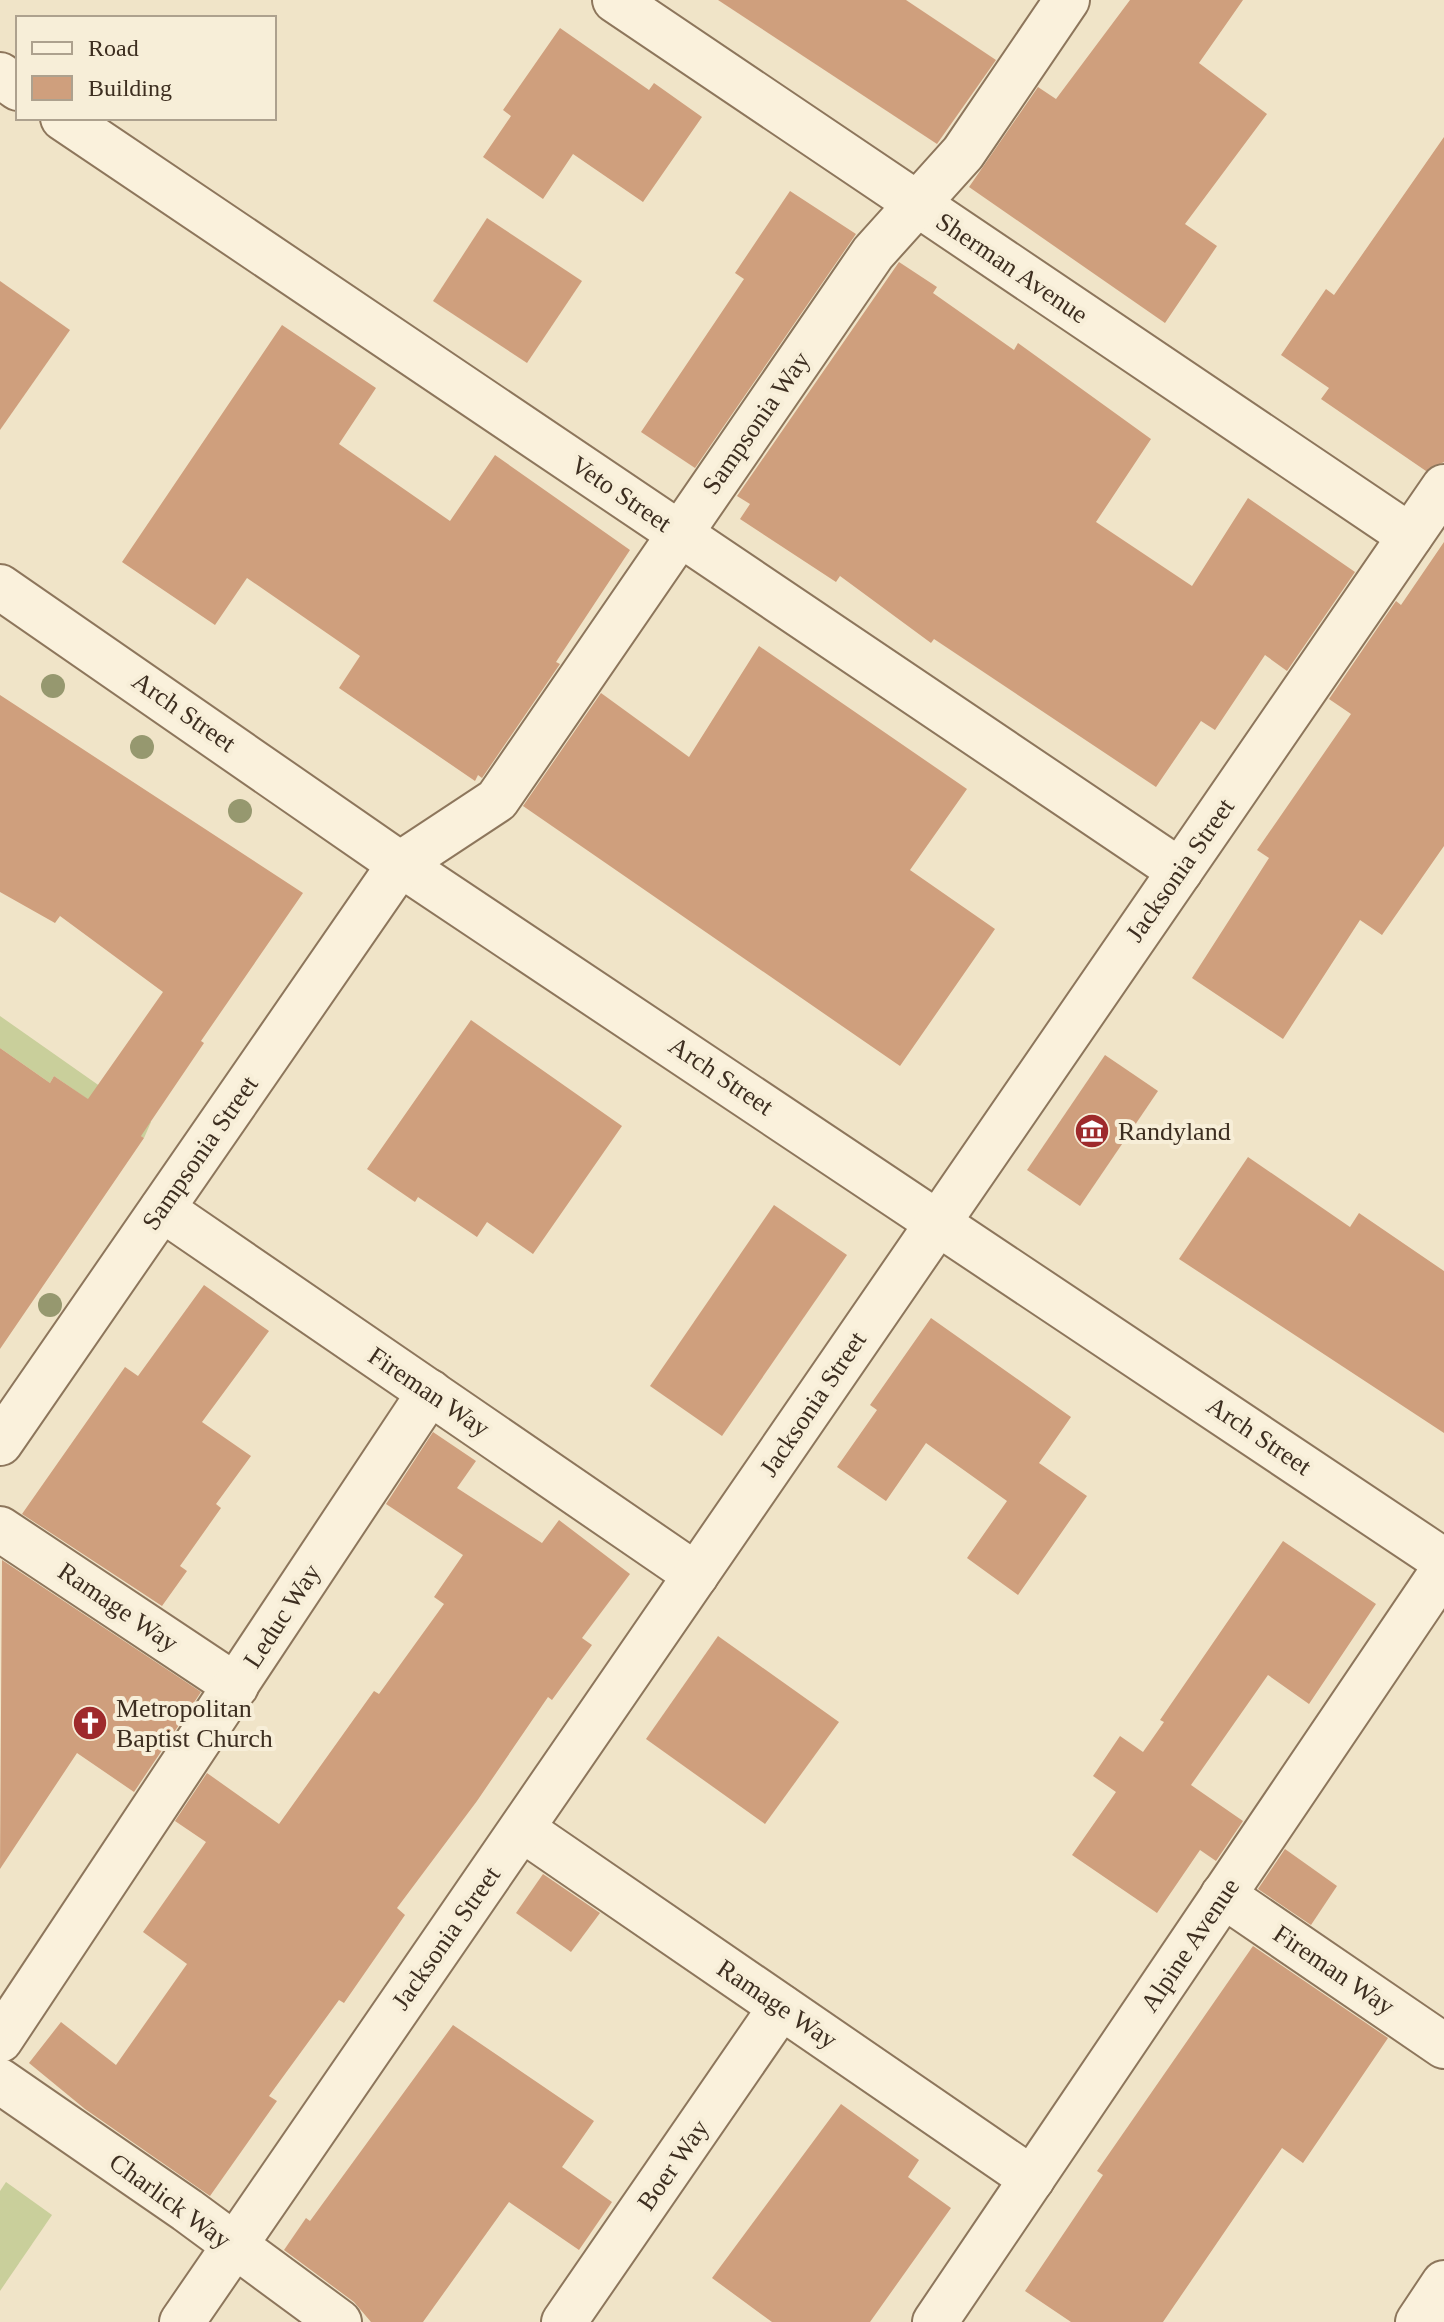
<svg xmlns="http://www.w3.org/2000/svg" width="1444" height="2322" viewBox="0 0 1444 2322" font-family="'Times New Roman',serif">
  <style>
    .green { fill: #c9cf9b }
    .building { fill: #cf9f7d }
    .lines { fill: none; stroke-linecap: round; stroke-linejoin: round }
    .minor-casing { stroke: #8d765c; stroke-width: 48 }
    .minor { stroke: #faf1dc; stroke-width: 44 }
    .tree { fill: #96986f }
    .labels { text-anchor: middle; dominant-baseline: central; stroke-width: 8; stroke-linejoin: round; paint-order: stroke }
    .street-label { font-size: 26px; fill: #3d2e20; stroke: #f7eed8 }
    .poi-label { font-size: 26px; fill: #3d2e20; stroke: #f7eed8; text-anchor: start }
  </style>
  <rect width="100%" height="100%" fill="#f0e4c8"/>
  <g class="green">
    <path d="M0,1016L151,1122L144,1138L54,1076L50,1083L0,1048Z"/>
    <path d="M6,2182L52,2215L0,2291V2191Z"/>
  </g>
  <g class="building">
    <path d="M718,0H906L996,60L937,144Z"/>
    <path d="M1130,0H1243L1199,63L1267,114L1185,224L1217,246L1165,323L969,187L1038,87L1056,99Z"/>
    <path d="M560,28L649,90L654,83L702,117L643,202L573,154L543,199L483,157L511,116L503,110Z"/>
    <path d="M1444,137V462L1426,471L1321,399L1329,388L1281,355L1326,289L1334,295Z"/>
    <path d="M790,191L856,234L695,468L641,432L744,279L735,273Z"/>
    <path d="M487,218L582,281L527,363L433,301Z"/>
    <path d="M899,262L937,287L933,293L1014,350L1018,343L1151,439L1096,522L1192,586L1248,498L1355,572L1287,671L1265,655L1215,730L1201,721L1156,787L934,639L931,643L840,576L836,582L740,519L750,504L737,496Z"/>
    <path d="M0,281L70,330L0,430Z"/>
    <path d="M282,325L376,388L339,444L450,521L495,455L630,550L556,662L560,664L482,778L478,775L475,781L339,688L360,656L247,578L215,625L122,562Z"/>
    <path d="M1444,542V846L1382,935L1360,920L1283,1039L1192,978L1269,858L1257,850L1351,714L1329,699L1396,601L1401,605Z"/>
    <path d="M759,646L967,789L910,870L995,929L900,1066L523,806L601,693L689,757Z"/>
    <path d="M0,695L303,893L201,1041L204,1043L141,1136L144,1138L0,1349V1048L50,1083L54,1076L88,1099L163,992L60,916L55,923L0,892Z"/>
    <path d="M471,1020L622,1126L533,1254L487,1222L477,1237L418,1197L415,1202L367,1169Z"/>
    <path d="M1105,1055L1158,1091L1080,1206L1027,1170Z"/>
    <path d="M1248,1157L1350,1227L1359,1213L1444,1271V1433L1179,1259Z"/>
    <path d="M774,1205L847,1255L722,1436L650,1386Z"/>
    <path d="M204,1285L269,1331L202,1422L251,1456L216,1504L221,1508L180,1566L187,1571L162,1606L22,1514L125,1367L138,1376Z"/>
    <path d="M931,1318L1071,1417L1039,1463L1087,1496L1018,1595L967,1558L1007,1501L926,1443L886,1501L837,1467L877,1410L870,1405Z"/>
    <path d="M433,1432L476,1461L457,1488L542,1543L559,1520L630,1574L582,1638L592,1645L552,1700L548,1697L477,1801L397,1908L405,1915L344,2003L339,2000L269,2096L277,2101L210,2196L85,2109L29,2063L61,2022L116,2065L187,1964L143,1932L206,1842L175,1821L207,1773L279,1824L374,1691L379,1694L444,1604L434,1597L463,1555L386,1504Z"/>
    <path d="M1283,1541L1376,1604L1309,1704L1268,1675L1191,1785L1243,1821L1216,1861L1200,1850L1157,1913L1072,1855L1116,1792L1093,1776L1120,1736L1143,1752L1164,1722L1160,1720Z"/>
    <path d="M2,1560L201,1692L134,1792L77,1753L0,1869Z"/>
    <path d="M718,1636L839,1722L765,1824L646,1739Z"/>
    <path d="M1285,1849L1337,1886L1311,1925L1258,1889Z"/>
    <path d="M543,1874L600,1913L571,1952L516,1913Z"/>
    <path d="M1253,1946L1388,2038L1303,2163L1282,2148L1163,2322H1071L1025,2291L1103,2175L1097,2171Z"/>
    <path d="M453,2025L594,2121L562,2167L612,2202L579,2250L509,2202L423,2322H371L354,2302L284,2250L306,2218L310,2221Z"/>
    <path d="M841,2104L919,2160L908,2177L951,2208L870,2322H772L712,2278Z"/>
  </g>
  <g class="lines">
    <g class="minor-casing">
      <g id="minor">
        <path d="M615,0L1410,536"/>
        <path d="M0,75L18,88"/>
        <path d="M63,118L1180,871"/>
        <path d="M0,587L400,864L1444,1561"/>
        <path d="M162,1209L696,1575"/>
        <path d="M0,1443L400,864L497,800L873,253L963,153L1067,0"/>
        <path d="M0,1529L236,1686"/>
        <path d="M522,1829L1032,2179"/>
        <path d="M1223,1895L1444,2046"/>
        <path d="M0,2040L430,1392"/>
        <path d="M0,2081L187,2210L339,2322"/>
        <path d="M182,2322L1444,487"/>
        <path d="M564,2322L781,2007"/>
        <path d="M935,2322L1444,1569"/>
        <path d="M1418,2322L1444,2283"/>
      </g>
    </g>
    <use href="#minor" class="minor"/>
  </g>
  <g class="tree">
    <circle cx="53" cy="686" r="12"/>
    <circle cx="142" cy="747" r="12"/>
    <circle cx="240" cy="811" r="12"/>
    <circle cx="50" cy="1305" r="12"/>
  </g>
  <defs>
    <g id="museum-disc" transform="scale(1.8)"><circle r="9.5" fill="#9e2a2b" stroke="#f7eed8"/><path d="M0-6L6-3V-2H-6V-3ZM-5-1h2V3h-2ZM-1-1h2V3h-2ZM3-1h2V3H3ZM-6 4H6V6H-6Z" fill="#fff"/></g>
    <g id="church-disc" transform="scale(1.8)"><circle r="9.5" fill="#9e2a2b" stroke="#f7eed8"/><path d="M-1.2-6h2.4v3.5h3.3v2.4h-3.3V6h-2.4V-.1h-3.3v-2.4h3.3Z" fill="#fff"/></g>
  </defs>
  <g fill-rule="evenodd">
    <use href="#museum-disc" x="1092" y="1131"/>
    <use href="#church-disc" x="90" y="1723"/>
  </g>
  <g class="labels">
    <g class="street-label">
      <text transform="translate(1012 268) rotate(34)">Sherman Avenue</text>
      <text transform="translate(756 423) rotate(-55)">Sampsonia Way</text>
      <text transform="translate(621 494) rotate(34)">Veto Street</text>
      <text transform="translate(184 712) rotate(35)">Arch Street</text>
      <text transform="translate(1180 870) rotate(-55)">Jacksonia Street</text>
      <text transform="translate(721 1076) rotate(34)">Arch Street</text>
      <text transform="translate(200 1153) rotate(-55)">Sampsonia Street</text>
      <text transform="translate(429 1392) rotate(34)">Fireman Way</text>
      <text transform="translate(813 1404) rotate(-56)">Jacksonia Street</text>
      <text transform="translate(1259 1436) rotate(34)">Arch Street</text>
      <text transform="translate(118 1607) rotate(34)">Ramage Way</text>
      <text transform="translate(282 1616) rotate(-57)">Leduc Way</text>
      <text transform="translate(446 1938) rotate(-55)">Jacksonia Street</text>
      <text transform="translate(1190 1945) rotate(-56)">Alpine Avenue</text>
      <text transform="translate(1334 1970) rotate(34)">Fireman Way</text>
      <text transform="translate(777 2004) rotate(34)">Ramage Way</text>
      <text transform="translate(673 2165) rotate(-55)">Boer Way</text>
      <text transform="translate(170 2201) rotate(36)">Charlick Way</text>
    </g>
    <g class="poi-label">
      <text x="1118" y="1131">Randyland</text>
      <text x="116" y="1708">Metropolitan<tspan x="116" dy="30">Baptist Church</tspan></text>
    </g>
  </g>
  <rect x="16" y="16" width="260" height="104" fill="#f7eed8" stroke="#ada18e" stroke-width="2"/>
  <rect x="32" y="42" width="40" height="12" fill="#faf1dc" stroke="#ada18e" stroke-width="2"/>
  <text x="88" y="56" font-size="24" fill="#3d2e20">Road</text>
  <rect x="32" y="76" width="40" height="24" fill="#cf9f7d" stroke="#ada18e" stroke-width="2"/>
  <text x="88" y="96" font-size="24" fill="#3d2e20">Building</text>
</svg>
